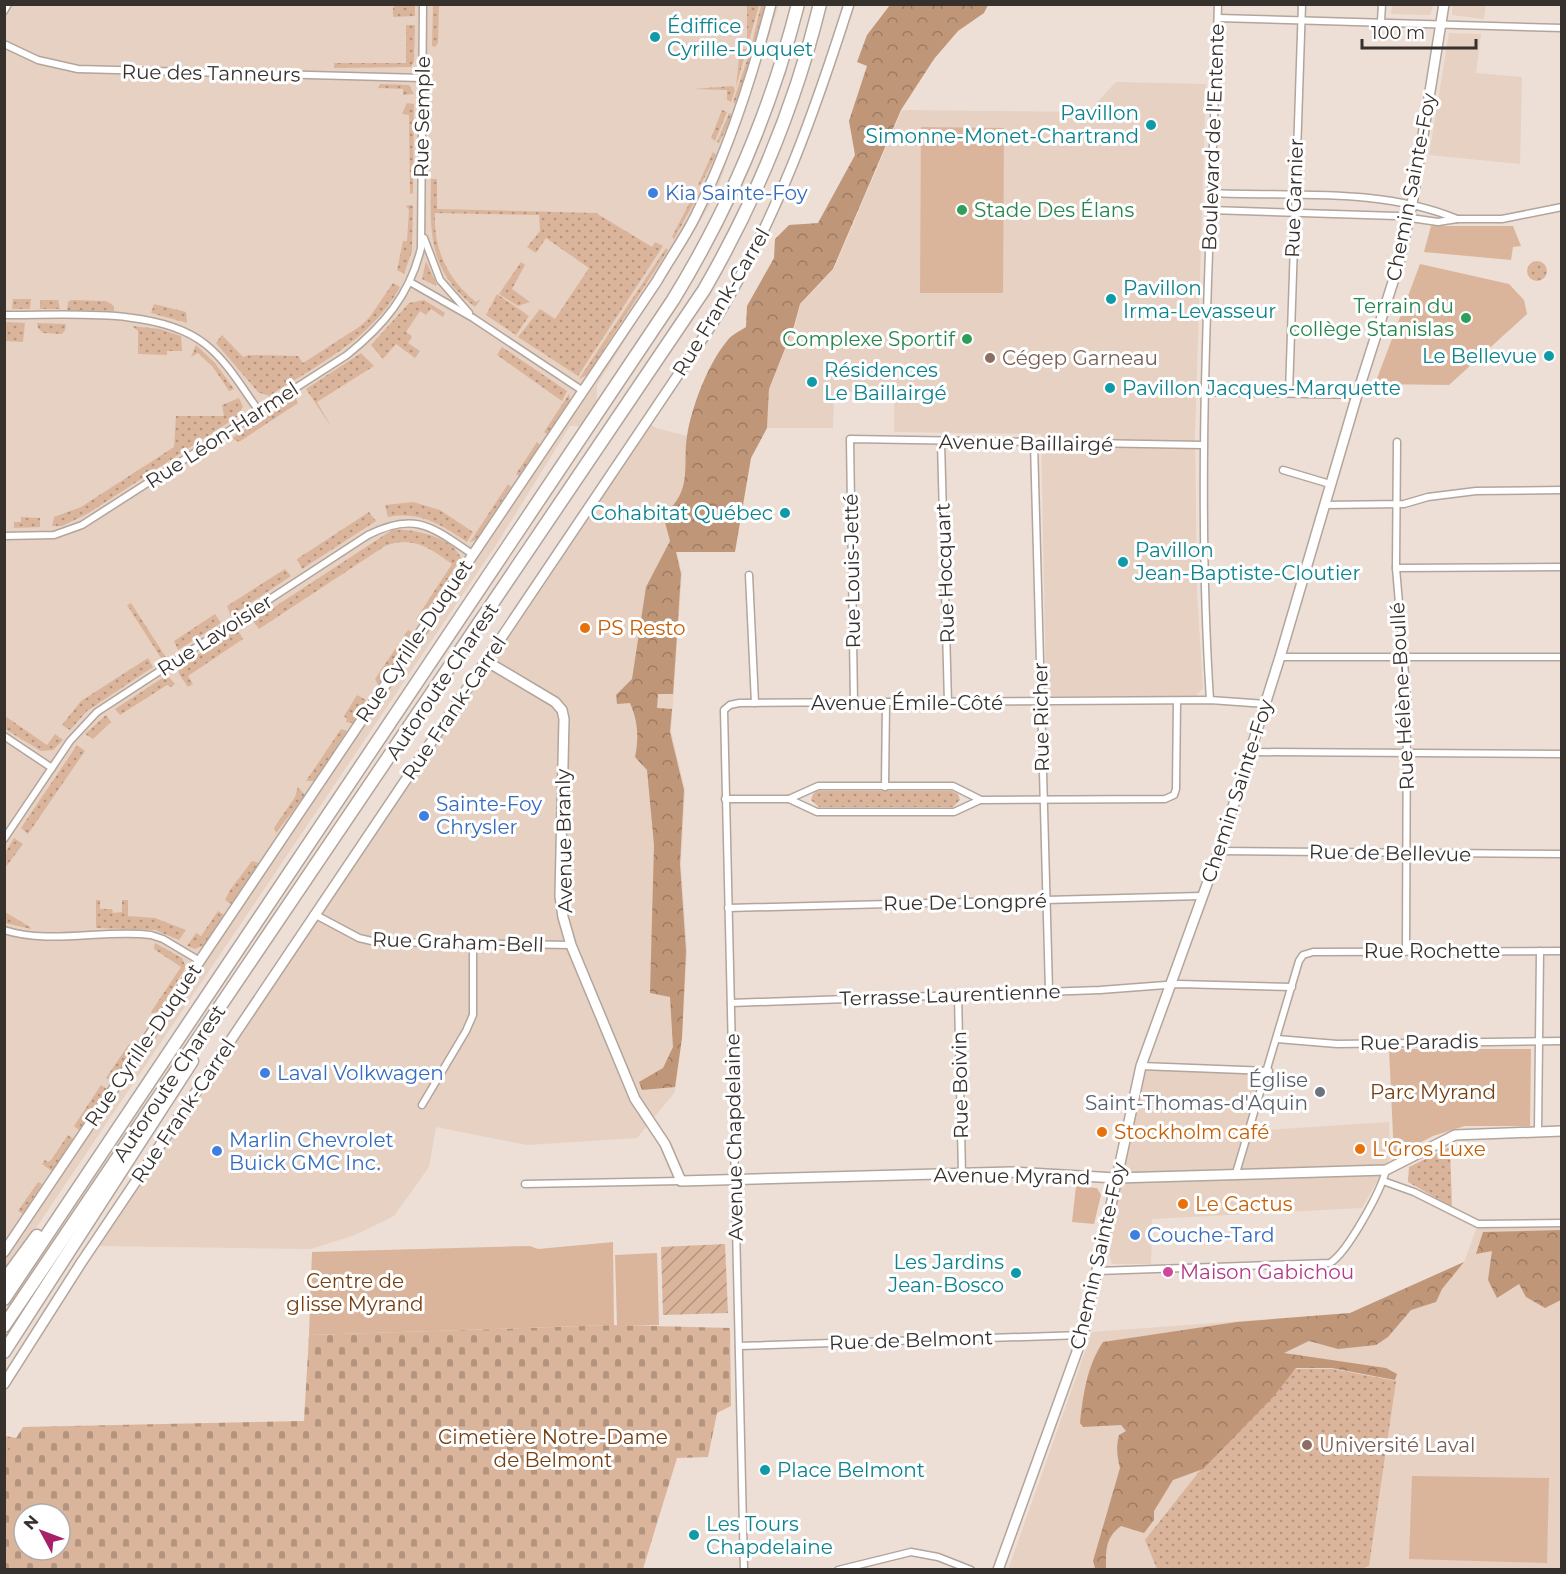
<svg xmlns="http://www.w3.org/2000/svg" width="1566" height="1574" viewBox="0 0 1566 1574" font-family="Montserrat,sans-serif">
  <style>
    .built { fill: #e6d1c3 }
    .grass { fill: url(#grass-dots) }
    .forest { fill: url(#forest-crowns) }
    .cemetery { fill: url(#cemetery-stones); fill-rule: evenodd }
    .park { fill: #dbb59b }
    .garden { fill: url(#garden-furrows) }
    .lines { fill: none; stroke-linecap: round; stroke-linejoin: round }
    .street-casing { stroke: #b2a59c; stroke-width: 9 }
    .secondary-casing { stroke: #b2a59c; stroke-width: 12 }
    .highway-casing { stroke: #b2a59c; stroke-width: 15 }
    .street { stroke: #fff; stroke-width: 6 }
    .secondary { stroke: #fff; stroke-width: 9 }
    .highway { stroke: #fff; stroke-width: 12 }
    .culture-dot { fill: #0f9aa8; stroke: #fff; stroke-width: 2 }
    .shop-dot { fill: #3f7fe0; stroke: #fff; stroke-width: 2 }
    .leisure-dot { fill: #2e9e5b; stroke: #fff; stroke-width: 2 }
    .education-dot { fill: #8d6e63; stroke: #fff; stroke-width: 2 }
    .food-dot { fill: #e8710a; stroke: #fff; stroke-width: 2 }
    .worship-dot { fill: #6b7280; stroke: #fff; stroke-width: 2 }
    .hotel-dot { fill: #d1479c; stroke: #fff; stroke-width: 2 }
    .labels { text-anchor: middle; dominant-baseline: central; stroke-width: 6; stroke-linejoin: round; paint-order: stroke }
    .culture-label { font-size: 20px; fill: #0d838f; stroke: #fff; text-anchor: start }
    .street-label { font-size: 20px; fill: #37312e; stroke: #fff }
    .shop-label { font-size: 20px; fill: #366cbe; stroke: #fff; text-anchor: start }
    .leisure-label { font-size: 20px; fill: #27864d; stroke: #fff; text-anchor: end }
    .education-label { font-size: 20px; fill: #785e54; stroke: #fff; text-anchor: start }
    .food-label { font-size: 20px; fill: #c56008; stroke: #fff; text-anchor: start }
    .worship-label { font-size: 20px; fill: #5b616d; stroke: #fff; text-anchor: end }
    .park-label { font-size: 20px; fill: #763f11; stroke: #fff }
    .hotel-label { font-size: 20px; fill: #b23c85; stroke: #fff; text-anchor: start }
  </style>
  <defs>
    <pattern id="grass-dots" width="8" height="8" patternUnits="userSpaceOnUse" patternTransform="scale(1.5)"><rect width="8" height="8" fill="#dbb59b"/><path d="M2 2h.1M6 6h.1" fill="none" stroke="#b2947f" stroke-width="1.8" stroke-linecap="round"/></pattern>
    <pattern id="forest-crowns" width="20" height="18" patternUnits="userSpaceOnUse" patternTransform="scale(1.5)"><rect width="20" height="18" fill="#c09679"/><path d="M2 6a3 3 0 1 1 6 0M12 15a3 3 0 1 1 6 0" fill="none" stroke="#9d7b64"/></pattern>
    <pattern id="cemetery-stones" width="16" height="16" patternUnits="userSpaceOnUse" patternTransform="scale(1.5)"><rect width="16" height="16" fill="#dbb59b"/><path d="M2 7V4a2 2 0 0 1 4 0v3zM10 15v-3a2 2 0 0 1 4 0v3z" fill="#b2947f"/></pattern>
    <pattern id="garden-furrows" width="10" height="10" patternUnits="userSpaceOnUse" patternTransform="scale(1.5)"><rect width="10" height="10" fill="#dbb59b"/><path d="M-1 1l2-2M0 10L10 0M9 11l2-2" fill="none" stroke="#b2947f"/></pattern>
  </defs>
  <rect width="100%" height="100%" fill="#eddfd5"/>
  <g class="built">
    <path d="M5,5H779L715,197L597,385L596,427L570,426L498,542L5,1274Z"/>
    <path d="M1392,5V4L1433,5L1430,15L1391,14Z"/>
    <path d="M1452,5H1486L1484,19L1452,15Z"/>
    <path d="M1449,33L1481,34L1476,73L1522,77L1520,164L1429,155Z"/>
    <path d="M1116,82L1206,84L1195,435L1197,592L1203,688L1196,696H1053L1048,693L1046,688L1041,434L894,432V392H834L833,428H767L769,389L795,326L800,305L834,269L902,110L1088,112Z"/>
    <path d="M646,421L656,428L718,444L677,553L682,573L671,731L685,790L681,864L687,951L682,1037L675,1092L637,1138L527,1145L436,1127L429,1167L394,1216L355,1235L311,1249L97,1246L105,1224L492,662Z"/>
    <path d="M1141,1066L1269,1071L1250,1131L1389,1122L1390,1158L1362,1208L1152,1219L1151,1264H1112L1104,1237Z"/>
    <path d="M1561,1223V1569L1008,1570L1092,1332L1350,1313L1464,1262L1478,1224Z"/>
  </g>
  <g class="grass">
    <path d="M396,5H415V16L393,17V8Z"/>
    <path d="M433,5H439L438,43L435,47L432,46Z"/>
    <path d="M747,5H759L736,87L740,49H747Z"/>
    <path d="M761,5H766L752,60L735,103L733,102L751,48Z"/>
    <path d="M406,25H415L414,61L411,67L334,68V63H406Z"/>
    <path d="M380,84L409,85L414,94L403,95V89L378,88Z"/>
    <path d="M733,86L735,90L731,102L727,100V90L693,89Z"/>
    <path d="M407,103L414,104L413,193L410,194L409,115L402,114Z"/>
    <path d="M722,110L727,112L715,141L711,138Z"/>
    <path d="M729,113L733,115L719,143L717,142Z"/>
    <path d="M713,152L716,155L700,186L698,185Z"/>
    <path d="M431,179H437V209L596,213L652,247L655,242L663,246L578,376L518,337L540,309L555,319L589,268L546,238L536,253L527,247L540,231L539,215L435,213C433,249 448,280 476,302L481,299L475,307C428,271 430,233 431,179Z"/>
    <path d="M694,194L697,197L674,239L672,237Z"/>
    <path d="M410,205L413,206L412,251L404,274L397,270L403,241H407L409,210L406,206Z"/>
    <path d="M666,248L668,250L587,375L579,379Z"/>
    <circle cx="1537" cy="271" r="10"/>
    <path d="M426,261L437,285L436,286L422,279Z"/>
    <path d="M521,262L525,265L512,289L530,302L518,306L499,294Z"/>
    <path d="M393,283L400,287C372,339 317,365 269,396L258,392L216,343L222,335L243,357L249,355L298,356L303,363L359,327L369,318Z"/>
    <path d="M497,294L529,316L516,335L486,315Z"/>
    <path d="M13,299H31L30,309H12Z"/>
    <path d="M40,300H58L60,309H40Z"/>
    <path d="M71,300L106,301L114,306V311L67,310L68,302Z"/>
    <path d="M424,300L445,313L443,317L431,309L426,315L420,311L406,332L412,336L408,343L420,351L415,358L396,344L383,359L371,345L409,303Z"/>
    <path d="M154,304L186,312L187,323L151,313Z"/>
    <path d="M5,322L25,323L23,342L5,341Z"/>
    <path d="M37,323L66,324L65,330L62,334L43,333L38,328Z"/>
    <path d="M132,326L160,329L181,336L182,351H167V355L138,354V331Z"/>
    <path d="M196,345L215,363L234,389L229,391L213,367L198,353L191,357Z"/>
    <path d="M502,347L567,391L562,401L497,355Z"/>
    <path d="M361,353L374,366L317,402L332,428L306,389Z"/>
    <path d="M569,394L570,401L547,434L544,432Z"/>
    <path d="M295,396L298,403L239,442L232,438Z"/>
    <path d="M239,398L243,407L237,417L87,514L62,526H52L54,517L81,507L174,447L176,416H224L222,405Z"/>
    <path d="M537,442L540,445L519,476L516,474Z"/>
    <path d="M508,484L511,487L476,540L470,542Z"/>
    <path d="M413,502L440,510L473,532L467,542C440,524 421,511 388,517L385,505Z"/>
    <path d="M369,512L376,521L302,569L297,559Z"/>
    <path d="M21,517L40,518V527L14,528V522H21Z"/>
    <path d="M392,530C413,528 452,537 461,558L420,622L416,619L452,564C431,548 411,535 385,546L259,629L253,621Z"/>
    <path d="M285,569L291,576L231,616L227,606Z"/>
    <path d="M131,603L167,659L163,661L127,605Z"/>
    <path d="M215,614L221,623L178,650L174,641Z"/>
    <path d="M237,629L243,639L188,676L193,684L188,687L179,674V667Z"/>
    <path d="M408,630L413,633L378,685L375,679Z"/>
    <path d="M148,658L153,667L87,711L70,730L62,725L81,701Z"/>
    <path d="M167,675L175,684L171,687L167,685L120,715L115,709Z"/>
    <path d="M357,695L368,701L353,723L346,722L347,719L344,716Z"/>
    <path d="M106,715L111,722L93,739L85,734Z"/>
    <path d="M5,716L47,745L55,734L63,740L53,750L41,751L5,729Z"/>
    <path d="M341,729L347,731L314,781H306Z"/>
    <path d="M77,745L85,751L28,834L21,828Z"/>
    <path d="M298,787L305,795L276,833L274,828L295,797Z"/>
    <path d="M817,791H952L958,794L960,800L953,807H819L811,800L813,794Z"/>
    <path d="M14,838L23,844L5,868V853Z"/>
    <path d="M252,861L259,863L231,904L225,900L230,890Z"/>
    <path d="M96,900H100V909H112L113,913L122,912V900H128V916L155,918L186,930L179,940L155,930L96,928Z"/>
    <path d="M218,911L224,915L204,945L195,949L187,946L196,933L201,936Z"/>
    <path d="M5,912L30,927L31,929L5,923Z"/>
    <path d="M155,943L182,958L186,967L156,1015L151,1012L181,967L154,949Z"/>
    <path d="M129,1044L135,1047L112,1081L106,1078Z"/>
    <path d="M101,1085L107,1089L79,1130L74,1126Z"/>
    <path d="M68,1135L73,1139L52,1171L42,1164L45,1160L48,1162L51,1160Z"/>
    <path d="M1450,1147L1452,1207L1408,1182L1409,1167Z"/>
    <path d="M38,1182L42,1184L23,1214L18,1211Z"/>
    <path d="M1296,1369H1332L1396,1381L1369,1566L1358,1570L1157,1569L1145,1540L1198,1473Z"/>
    <path d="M5,1436L17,1438L5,1458L4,1436Z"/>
  </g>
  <g class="forest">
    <path d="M890,5H988L984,13L958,31L934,59L901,110L833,269L800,304L794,326L769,389L767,428L751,458L735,552H676L681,574L673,694H658L657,708L672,709L670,732L684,790L680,864L686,951L682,1038L675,1087L642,1090L639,1082L663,1068L673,1047L670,997L650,993L654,845L647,770L635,757C639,738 638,721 630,703L617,704L616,695L632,679L646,587L670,541L663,515C695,490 681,464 688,430C694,402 708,364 727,341C731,335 740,331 746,327L747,306L774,258L775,239L789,225L818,223L855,155L849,121L867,66L857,62L867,35Z"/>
    <path d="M1561,1230V1300L1545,1308L1526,1297L1519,1284L1497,1298L1488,1280L1492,1251L1476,1254L1483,1232Z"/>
    <path d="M1464,1262L1442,1289L1436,1302L1411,1310L1388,1337L1376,1345L1338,1349L1309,1341L1284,1353L1386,1368L1397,1374L1395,1380L1332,1368H1296L1274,1396L1203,1469L1173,1480L1154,1511V1520L1144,1533L1121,1526C1105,1538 1106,1550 1106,1569L1095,1568L1093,1561L1120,1468C1117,1456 1116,1447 1119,1435L1126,1431L1121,1425L1083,1427L1080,1423C1083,1395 1087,1366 1103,1342L1237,1322L1350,1313Z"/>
  </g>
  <path class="cemetery" d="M614,1325L730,1328L731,1406L717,1413L708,1457L677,1458L643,1569H5L4,1458L23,1427L304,1421L309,1335ZM24,1514H60V1550H24Z"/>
  <g class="park">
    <path d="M921,127L1004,128L1003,293H920Z"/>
    <path d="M1431,226H1513L1521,246L1513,247L1511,260L1424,252Z"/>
    <path d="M1420,264L1509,284L1524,300L1527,314L1449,385L1375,384Z"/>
    <path d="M1531,1049L1530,1126H1465L1433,1136L1394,1156L1389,1049Z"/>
    <path d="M1076,1186L1097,1188L1101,1195L1094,1224L1072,1222Z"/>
    <path d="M613,1242L614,1325L309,1335L312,1252L530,1246L538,1249Z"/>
    <path d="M657,1253L659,1325L617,1326L615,1255Z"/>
    <path d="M1412,1476L1549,1478L1547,1563L1409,1559Z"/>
  </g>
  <path class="garden" d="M725,1244L728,1313L663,1315L661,1247Z"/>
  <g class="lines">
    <g class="street-casing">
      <g id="street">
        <path d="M4,11L8,4"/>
        <path d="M1218,18L1562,28"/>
        <path d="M1381,21L1382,4"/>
        <path d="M4,44L38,60L78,69L422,78"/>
        <path d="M1211,193C1292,197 1380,187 1457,219"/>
        <path d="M1210,210L1397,216L1438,222L1457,219H1502L1562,207"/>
        <path d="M424,238L440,280L469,313"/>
        <path d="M410,282L473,318L583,391"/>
        <path d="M4,315C63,316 158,306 205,344C227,361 242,388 259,411"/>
        <path d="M1205,392L1357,395"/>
        <path d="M1289,393L1302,4"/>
        <path d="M941,442L948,703"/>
        <path d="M1397,442L1396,568L1407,698L1406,951"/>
        <path d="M1034,443L1049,991"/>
        <path d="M1283,470L1330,484"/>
        <path d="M1325,505L1404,504L1428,497L1476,491L1562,490"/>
        <path d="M4,536L54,535L82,525L347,355C383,326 410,295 421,248L423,4"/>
        <path d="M1396,568L1562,567"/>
        <path d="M749,575L755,703"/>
        <path d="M1280,657H1562"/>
        <path d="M1210,700C1195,468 1211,237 1218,4"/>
        <path d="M854,703L850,439L1202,445"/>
        <path d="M4,736L52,768"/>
        <path d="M1251,752L1562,754"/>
        <path d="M885,787L886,703"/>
        <path d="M725,799H789L817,812H954L980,800"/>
        <path d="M789,799L818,786H953L981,800L1165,799L1174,795L1176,789L1177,701"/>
        <path d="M4,839L70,741L97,712L368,535C415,511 432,527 472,554"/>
        <path d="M1219,851L1562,854"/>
        <path d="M728,908L1202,896"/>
        <path d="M314,914L359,938L376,942L571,945"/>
        <path d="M4,930C50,945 104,929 151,935L163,939L200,961"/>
        <path d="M958,995L962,1174"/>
        <path d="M731,1003L1100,990L1179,984L1292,987"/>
        <path d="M1277,1039L1337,1044L1562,1041"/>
        <path d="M1141,1066L1269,1071"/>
        <path d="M422,1105L466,1031L473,1015V943"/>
        <path d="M1538,1131L1540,951"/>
        <path d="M1236,1173L1299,961L1303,955L1313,952L1562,951"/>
        <path d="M1383,1181L1414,1192L1478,1224L1562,1223"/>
        <path d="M525,1184L681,1181"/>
        <path d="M1097,1271L1330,1263C1347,1253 1381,1191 1386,1170"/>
        <path d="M739,1346L1083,1335"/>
        <path d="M744,1570L724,710L730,705L739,703L1210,700L1266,704"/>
        <path d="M838,1570L911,1552L938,1557L971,1570"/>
      </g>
    </g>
    <g class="secondary-casing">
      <g id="secondary">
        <path d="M486,661L555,702L562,710L564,719L560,896L563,917L571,945L635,1099L665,1144L681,1181L1012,1172L1116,1178L1386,1170L1455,1135L1562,1131"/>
        <path d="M4,1252L657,281C669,260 684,239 695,217C729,149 752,78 771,4"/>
        <path d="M4,1384L81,1263L719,314C778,215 814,114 849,4"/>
        <path d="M998,1570L1083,1335L1141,1066L1219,851L1280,657L1357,395L1399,263L1412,204L1444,4"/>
      </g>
    </g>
    <g class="highway-casing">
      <g id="highway">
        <path d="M4,1281L37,1236"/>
        <path d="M4,1299L673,300C730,207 771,110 798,4"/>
        <path d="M4,1326L704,290C756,200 795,106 820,4"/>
        <path d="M4,1352L192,1061"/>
      </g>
    </g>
    <use href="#street" class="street"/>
    <use href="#secondary" class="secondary"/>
    <use href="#highway" class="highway"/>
  </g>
  <g class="culture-dot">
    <circle cx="655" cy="37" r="6"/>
    <circle cx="1151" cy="125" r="6"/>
    <circle cx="1111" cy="299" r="6"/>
    <circle cx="1549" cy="356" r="6"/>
    <circle cx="812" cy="382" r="6"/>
    <circle cx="1110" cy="388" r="6"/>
    <circle cx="785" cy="513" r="6"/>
    <circle cx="1123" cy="562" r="6"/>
    <circle cx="1016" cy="1273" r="6"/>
    <circle cx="765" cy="1470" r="6"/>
    <circle cx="694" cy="1535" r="6"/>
  </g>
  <g class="shop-dot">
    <circle cx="653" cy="193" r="6"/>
    <circle cx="424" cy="816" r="6"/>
    <circle cx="265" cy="1073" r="6"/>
    <circle cx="217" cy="1151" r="6"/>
    <circle cx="1135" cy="1235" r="6"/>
  </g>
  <g class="leisure-dot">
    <circle cx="962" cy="210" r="6"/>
    <circle cx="1466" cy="318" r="6"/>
    <circle cx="967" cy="339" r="6"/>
  </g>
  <g class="education-dot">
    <circle cx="990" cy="358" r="6"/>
    <circle cx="1307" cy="1445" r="6"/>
  </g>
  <g class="food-dot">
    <circle cx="585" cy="628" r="6"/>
    <circle cx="1102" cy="1132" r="6"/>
    <circle cx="1360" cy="1149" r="6"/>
    <circle cx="1183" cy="1204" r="6"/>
  </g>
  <circle class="worship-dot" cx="1320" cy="1092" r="6"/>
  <circle class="hotel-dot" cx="1168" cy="1272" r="6"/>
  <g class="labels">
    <g class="culture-label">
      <text x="667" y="26">Édiffice<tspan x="667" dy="23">Cyrille-Duquet</tspan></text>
      <text x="1139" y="113" text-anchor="end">Pavillon<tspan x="1139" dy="23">Simonne-Monet-Chartrand</tspan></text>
      <text x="1123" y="288">Pavillon<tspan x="1123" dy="23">Irma-Levasseur</tspan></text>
      <text x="1537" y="356" text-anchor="end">Le Bellevue</text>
      <text x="824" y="370">Résidences<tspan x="824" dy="23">Le Baillairgé</tspan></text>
      <text x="1122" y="388">Pavillon Jacques-Marquette</text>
      <text x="773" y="513" text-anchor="end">Cohabitat Québec</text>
      <text x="1135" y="550">Pavillon<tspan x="1135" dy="23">Jean-Baptiste-Cloutier</tspan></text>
      <text x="1004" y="1262" text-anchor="end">Les Jardins<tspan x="1004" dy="23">Jean-Bosco</tspan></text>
      <text x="777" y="1470">Place Belmont</text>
      <text x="706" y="1524">Les Tours<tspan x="706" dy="23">Chapdelaine</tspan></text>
    </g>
    <g class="street-label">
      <text transform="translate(211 73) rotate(1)">Rue des Tanneurs</text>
      <text transform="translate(422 117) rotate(-89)">Rue Semple</text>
      <text transform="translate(1213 137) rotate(-88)">Boulevard de l'Entente</text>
      <text transform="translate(1411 187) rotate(-79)">Chemin Sainte-Foy</text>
      <text transform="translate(1294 198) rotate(-88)">Rue Garnier</text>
      <text transform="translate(721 302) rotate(-59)">Rue Frank-Carrel</text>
      <text transform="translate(222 435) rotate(-33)">Rue Léon-Harmel</text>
      <text transform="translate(1026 443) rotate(1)">Avenue Baillairgé</text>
      <text transform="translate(852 571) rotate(-91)">Rue Louis-Jetté</text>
      <text transform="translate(945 573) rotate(-92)">Rue Hocquart</text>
      <text transform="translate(215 635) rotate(-33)">Rue Lavoisier</text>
      <text transform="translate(414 641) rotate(-56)">Rue Cyrille-Duquet</text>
      <text transform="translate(442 681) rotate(-56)">Autoroute Charest</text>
      <text transform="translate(1402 696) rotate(-93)">Rue Hélène-Boullé</text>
      <text x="907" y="703">Avenue Émile-Côté</text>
      <text transform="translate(454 708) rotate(-56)">Rue Frank-Carrel</text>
      <text transform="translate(1041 717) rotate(-91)">Rue Richer</text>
      <text transform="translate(1237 791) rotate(-72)">Chemin Sainte-Foy</text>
      <text transform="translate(564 841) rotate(-91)">Avenue Branly</text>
      <text transform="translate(1390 853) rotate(1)">Rue de Bellevue</text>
      <text transform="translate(965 902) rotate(-1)">Rue De Longpré</text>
      <text transform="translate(458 942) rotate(2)">Rue Graham-Bell</text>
      <text x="1432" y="951">Rue Rochette</text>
      <text transform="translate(950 995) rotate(-2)">Terrasse Laurentienne</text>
      <text transform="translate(1419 1042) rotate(-1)">Rue Paradis</text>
      <text transform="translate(143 1045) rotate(-56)">Rue Cyrille-Duquet</text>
      <text transform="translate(169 1083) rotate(-56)">Autoroute Charest</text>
      <text transform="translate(960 1085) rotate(-91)">Rue Boivin</text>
      <text transform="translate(183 1111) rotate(-56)">Rue Frank-Carrel</text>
      <text transform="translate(734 1137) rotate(-91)">Avenue Chapdelaine</text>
      <text transform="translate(1012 1176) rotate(1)">Avenue Myrand</text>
      <text transform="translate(1098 1256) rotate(-77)">Chemin Sainte-Foy</text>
      <text transform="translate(911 1340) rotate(-2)">Rue de Belmont</text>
    </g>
    <g class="shop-label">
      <text x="665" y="193">Kia Sainte-Foy</text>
      <text x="436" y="804">Sainte-Foy<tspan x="436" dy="23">Chrysler</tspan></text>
      <text x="277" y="1073">Laval Volkwagen</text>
      <text x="229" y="1140">Marlin Chevrolet<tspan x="229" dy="23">Buick GMC Inc.</tspan></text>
      <text x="1147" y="1235">Couche-Tard</text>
    </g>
    <g class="leisure-label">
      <text x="974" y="210" text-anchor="start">Stade Des Élans</text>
      <text x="1454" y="306">Terrain du<tspan x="1454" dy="23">collège Stanislas</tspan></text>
      <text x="955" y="339">Complexe Sportif</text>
    </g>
    <g class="education-label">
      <text x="1002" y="358">Cégep Garneau</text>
      <text x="1319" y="1445">Université Laval</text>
    </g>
    <g class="food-label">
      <text x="597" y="628">PS Resto</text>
      <text x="1114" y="1132">Stockholm café</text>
      <text x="1372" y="1149">L'Gros Luxe</text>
      <text x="1195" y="1204">Le Cactus</text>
    </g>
    <g class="worship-label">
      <text x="1308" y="1080">Église<tspan x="1308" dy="23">Saint-Thomas-d'Aquin</tspan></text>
    </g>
    <g class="park-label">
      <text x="1433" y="1092">Parc Myrand</text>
      <text x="355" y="1281">Centre de<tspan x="355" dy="23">glisse Myrand</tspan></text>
      <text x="553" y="1437">Cimetière Notre-Dame<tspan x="553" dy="23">de Belmont</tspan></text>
    </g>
    <g class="hotel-label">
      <text x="1180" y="1272">Maison Gabichou</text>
    </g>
  </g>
  <rect width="1566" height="1574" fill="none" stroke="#37312e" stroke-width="12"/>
  <g transform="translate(42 1532) rotate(311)"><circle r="28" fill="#ffffff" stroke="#afadab" stroke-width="1.5"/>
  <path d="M0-4.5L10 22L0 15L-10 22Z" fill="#a72169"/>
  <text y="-9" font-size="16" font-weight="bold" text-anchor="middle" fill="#37312e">N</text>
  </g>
  <path d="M1362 39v9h114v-9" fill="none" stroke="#37312e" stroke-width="3"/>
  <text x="1371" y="39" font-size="18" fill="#37312e" stroke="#ffffff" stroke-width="4.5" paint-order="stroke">100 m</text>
</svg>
